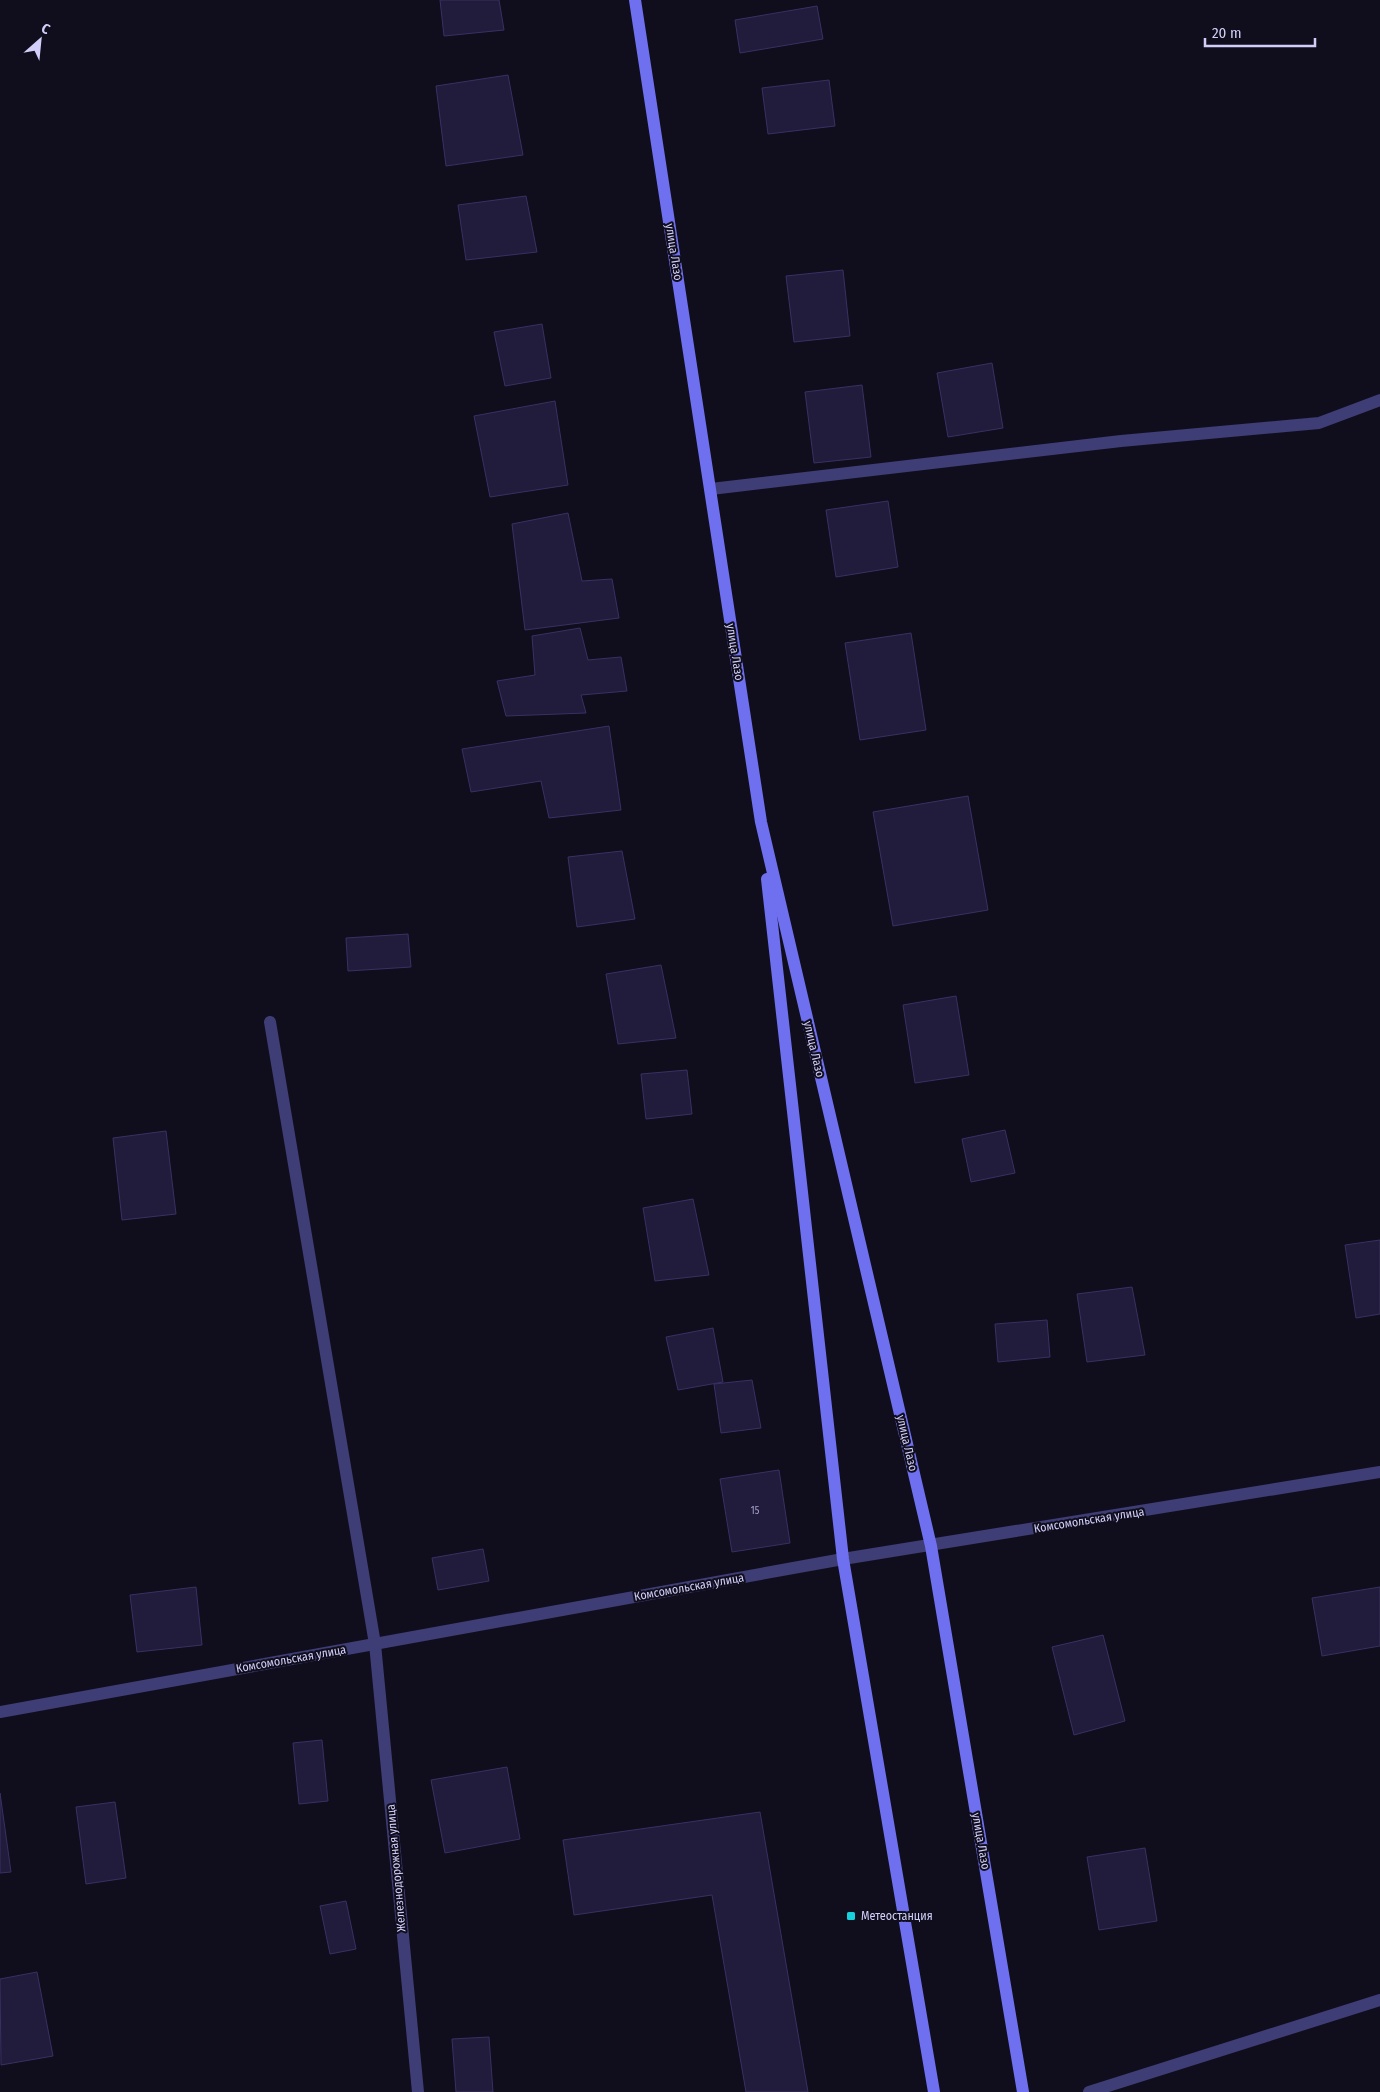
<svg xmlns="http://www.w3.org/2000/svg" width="1380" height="2092" viewBox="0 0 1380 2092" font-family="'Fira Sans Condensed',sans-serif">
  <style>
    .building { fill: #211c3b; stroke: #393064 }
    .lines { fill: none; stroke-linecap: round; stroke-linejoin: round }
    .lane { stroke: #3e3d76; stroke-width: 12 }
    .street { stroke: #3e3d76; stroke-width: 12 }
    .secondary { stroke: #6f70ef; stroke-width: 12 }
    .poi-dot { fill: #18cfdc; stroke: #100e1c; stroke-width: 2 }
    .labels { text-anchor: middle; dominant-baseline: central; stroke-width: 4; stroke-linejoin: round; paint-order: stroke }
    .number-label { font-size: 10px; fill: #a5a2ca }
    .street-label { font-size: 12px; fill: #d1cefa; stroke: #100e1c }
    .poi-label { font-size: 12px; fill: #d1cefa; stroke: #100e1c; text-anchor: start }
  </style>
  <rect width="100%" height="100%" fill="#100e1c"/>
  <g class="building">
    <path d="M440,0H499L504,30L444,36Z"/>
    <path d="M817,6L823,39L740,53L735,20Z"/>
    <path d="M508,75L523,155L446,166L436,86Z"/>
    <path d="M829,80L835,126L768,134L762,88Z"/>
    <path d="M526,196L537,252L466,260L458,205Z"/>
    <path d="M843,270L850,336L794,342L786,276Z"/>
    <path d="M542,324L551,378L505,386L494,332Z"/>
    <path d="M992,363L1003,428L948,437L937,373Z"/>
    <path d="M862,385L871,457L814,463L805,392Z"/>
    <path d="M555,401L568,485L490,497L474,416Z"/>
    <path d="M888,501L898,567L836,577L826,510Z"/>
    <path d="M568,513L582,581L612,579L619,618L525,630L512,524Z"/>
    <path d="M580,628L588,660L621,657L627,691L581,695L586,713L506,716L497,681L535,675L532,636Z"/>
    <path d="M911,633L926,730L860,740L845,643Z"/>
    <path d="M609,726L621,810L549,818L541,781L471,792L462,749Z"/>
    <path d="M968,796L988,910L893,926L873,812Z"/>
    <path d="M622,851L635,919L577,927L568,857Z"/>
    <path d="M408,934L411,967L348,971L346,938Z"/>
    <path d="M661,965L676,1038L618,1044L606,974Z"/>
    <path d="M956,996L969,1075L915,1083L903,1005Z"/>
    <path d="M687,1070L692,1114L646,1119L641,1074Z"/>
    <path d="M1005,1130L1015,1173L971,1182L962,1139Z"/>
    <path d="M166,1131L176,1214L122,1220L113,1138Z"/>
    <path d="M693,1199L709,1275L655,1281L643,1208Z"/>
    <path d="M1380,1240V1314L1356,1318L1345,1245Z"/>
    <path d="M1132,1287L1145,1355L1087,1362L1077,1294Z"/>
    <path d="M1047,1320L1050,1357L998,1362L995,1324Z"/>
    <path d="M713,1328L723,1382L678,1390L666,1337Z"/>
    <path d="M752,1380L761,1428L721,1433L714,1384Z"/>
    <path d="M779,1470L790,1543L732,1552L720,1479Z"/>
    <path d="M483,1549L489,1581L438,1590L432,1558Z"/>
    <path d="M196,1587L202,1645L137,1652L130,1595Z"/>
    <path d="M1380,1587V1646L1322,1656L1312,1598Z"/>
    <path d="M1103,1635L1125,1721L1074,1735L1052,1647Z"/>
    <path d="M322,1740L328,1801L299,1804L293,1743Z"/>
    <path d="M507,1767L520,1839L445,1853L431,1780Z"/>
    <path d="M0,1793L11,1872L0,1873Z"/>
    <path d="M115,1802L126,1878L86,1884L76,1807Z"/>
    <path d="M760,1812L808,2092H746L712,1895L574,1915L563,1840Z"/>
    <path d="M1145,1848L1157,1921L1099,1930L1087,1857Z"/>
    <path d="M346,1901L356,1949L330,1954L320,1906Z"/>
    <path d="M37,1972L53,2056L1,2065L0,1979Z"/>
    <path d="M489,2037L493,2092H456L452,2039Z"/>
  </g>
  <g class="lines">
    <g class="lane">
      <path d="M711,489L1121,441L1319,423L1380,400"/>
      <path d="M270,1022L375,1644"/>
    </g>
    <g class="street">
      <path d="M375,1644L418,2092"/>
      <path d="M0,1712L843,1559L1380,1472"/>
      <path d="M1089,2092L1380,2000"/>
    </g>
    <g class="secondary">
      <path d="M635,0L761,822L931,1546L1023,2092"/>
      <path d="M767,879L843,1559L934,2092"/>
    </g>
  </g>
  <rect class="poi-dot" x="846" y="1911" width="10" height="10" rx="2.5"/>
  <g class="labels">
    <g class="number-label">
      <text x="755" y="1511">15</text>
    </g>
    <g class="street-label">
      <text transform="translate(674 252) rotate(81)">улица Лазо</text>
      <text transform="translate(735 652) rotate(81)">улица Лазо</text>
      <text transform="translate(814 1049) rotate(77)">улица Лазо</text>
      <text transform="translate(907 1443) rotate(77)">улица Лазо</text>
      <text transform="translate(1089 1520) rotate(-9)">Комсомольская улица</text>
      <text transform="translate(689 1587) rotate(-10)">Комсомольская улица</text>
      <text transform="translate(291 1659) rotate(-10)">Комсомольская улица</text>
      <text transform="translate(981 1841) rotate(80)">улица Лазо</text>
      <text transform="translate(396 1868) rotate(-95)">Железнодорожная улица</text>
    </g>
    <g class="poi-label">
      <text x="861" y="1916">Метеостанция</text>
    </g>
  </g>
  <g transform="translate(40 40) rotate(27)" stroke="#100e1c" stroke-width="4" paint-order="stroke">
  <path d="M0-4L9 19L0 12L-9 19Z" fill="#d1cefa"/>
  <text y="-8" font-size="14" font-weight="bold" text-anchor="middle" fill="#d1cefa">С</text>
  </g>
  <path d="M1205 38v8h110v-8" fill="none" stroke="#d1cefa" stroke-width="2.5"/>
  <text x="1212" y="38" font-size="15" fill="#d1cefa" stroke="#100e1c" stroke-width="4" paint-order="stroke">20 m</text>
</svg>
